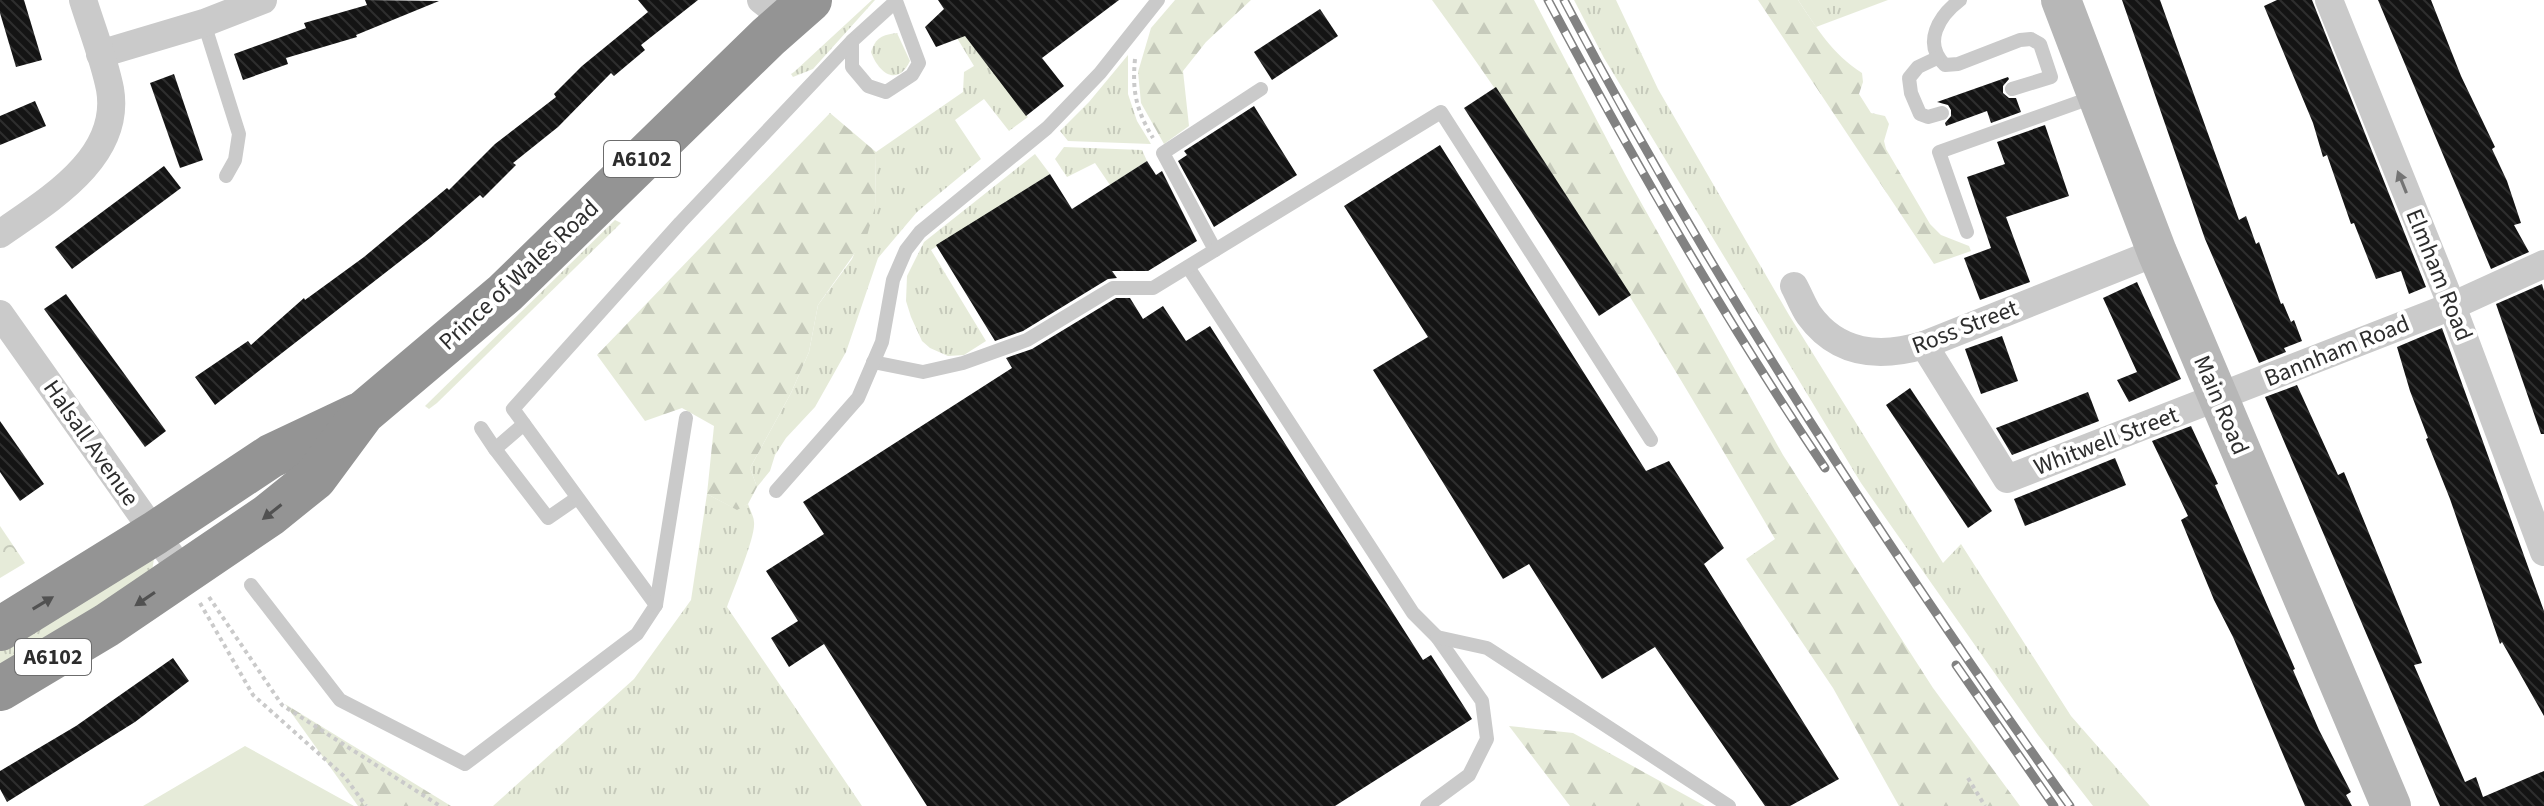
<svg xmlns="http://www.w3.org/2000/svg" width="2544" height="806" viewBox="0 0 2544 806" font-family="'Source Sans 3',sans-serif">
  <style>
    .grass { fill: url(#grass-tufts) }
    .forest { fill: url(#forest-firs) }
    .park { fill: url(#park-crowns) }
    .garden { fill: #e6ebd9 }
    .building { fill: url(#building-back-hatch) }
    .lines { fill: none; stroke-linecap: round; stroke-linejoin: round }
    .path { stroke: #cacaca; stroke-width: 4; stroke-dasharray: 4 4; stroke-linecap: butt }
    .lane { stroke: #cacaca; stroke-width: 14 }
    .street { stroke: #cacaca; stroke-width: 28 }
    .secondary { stroke: #b7b7b7; stroke-width: 40 }
    .highway { stroke: #949494; stroke-width: 44 }
    .rail-casing { stroke: #828282; stroke-width: 9 }
    .rail { stroke: #fff; stroke-width: 6; stroke-dasharray: 18; stroke-linecap: butt }
    .oneway { fill: #747474 }
    .oneway2 { fill: #515151 }
    .labels { text-anchor: middle; dominant-baseline: central; stroke-width: 8; stroke-linejoin: round; paint-order: stroke }
    .shield { fill: #fff; stroke: #6c6c6c; stroke-width: 2 }
    .shield-label { font-size: 22px; font-weight: bold; fill: #2d2d2d }
    .street-label { font-size: 24px; fill: #2d2d2d; stroke: #fff }
  </style>
  <defs>
    <pattern id="grass-tufts" width="24" height="20" patternUnits="userSpaceOnUse" patternTransform="scale(2)"><rect width="24" height="20" fill="#e6ebd9"/><path d="M3 7l-1-3M5 7V3M7 7l1-3M15 17l-1-3M17 17v-4M19 17l1-3" fill="none" stroke="#c6cabb"/></pattern>
    <pattern id="forest-firs" width="22" height="20" patternUnits="userSpaceOnUse" patternTransform="scale(2)"><rect width="22" height="20" fill="#e6ebd9"/><path d="M5 1l3.5 6h-7zM16 11l3.5 6h-7z" fill="#c6cabb"/></pattern>
    <pattern id="park-crowns" width="20" height="18" patternUnits="userSpaceOnUse" patternTransform="scale(2)"><rect width="20" height="18" fill="#e6ebd9"/><path d="M2 6a3 3 0 1 1 6 0M12 15a3 3 0 1 1 6 0" fill="none" stroke="#c6cabb"/></pattern>
    <pattern id="building-back-hatch" width="6" height="6" patternUnits="userSpaceOnUse" patternTransform="scale(2)"><rect width="6" height="6" fill="#141414"/><path d="M-1 5l2 2M0 0l6 6M5-1l2 2" fill="none" stroke="#2e2e2e"/></pattern>
  </defs>
  <rect width="100%" height="100%" fill="#fff"/>
  <g class="grass">
    <path d="M872,0H875L813,69L793,77L791,74L794,72Z"/>
    <path d="M1574,0H1616L1658,89L1789,315L1943,563L1961,544L2071,716L2150,806H2093L2038,735L1861,483L1604,58Z"/>
    <path d="M1798,0H1888L1816,27Z"/>
    <path d="M897,33L910,61C897,88 878,72 871,52C876,37 882,35 897,33Z"/>
    <path d="M963,33L1028,117L1009,131L984,99L955,120L981,159L917,212L878,258L846,352L815,407L786,438L775,455L770,471L757,487L750,468L791,393L809,352L818,305L852,259L875,207L876,152L963,92L964,72L974,66L957,38Z"/>
    <path d="M1128,55V94L1137,121L1151,144L1068,141L1060,131L1089,102Z"/>
    <path d="M1064,147L1142,150L1147,161L1110,185L1095,163L1067,177L1055,159Z"/>
    <path d="M1035,154L1050,174L931,250L986,341L964,355L948,356L930,348L922,341L911,317L906,301L907,276L924,242Z"/>
    <path d="M615,220L621,223L437,403L429,409L425,406Z"/>
    <path d="M707,494L736,509L748,504C750,510 754,517 754,522C756,536 733,590 727,607L862,806H493L634,679L691,600Z"/>
    <path d="M154,559L151,577L0,676V644Z"/>
  </g>
  <g class="forest">
    <path d="M1175,0H1251L1206,42L1183,71L1189,126L1164,144L1141,103L1138,72L1151,28Z"/>
    <path d="M1432,0H1534L1625,174L1783,455L1933,688L2020,806H1899L1833,688L1746,559L1775,539C1667,355 1558,172 1432,0Z"/>
    <path d="M1758,0H1798C1817,28 1832,54 1862,73L1863,82L1859,94L1871,113L1885,116L1889,124L1884,141L1886,149L1930,224L1941,235L1969,246L1971,251L1934,264Z"/>
    <path d="M830,113L876,152L875,207L867,236L818,305L809,352L791,393L750,468L757,487L748,504L737,510L707,494L714,426L682,408L645,421L597,355Z"/>
    <path d="M285,704L451,806H358Z"/>
    <path d="M1509,726L1573,733L1705,806H1570Z"/>
  </g>
  <path class="park" d="M0,526L25,563L0,578Z"/>
  <path class="garden" d="M245,746L354,806H143Z"/>
  <g class="building">
    <path d="M0,0H24L42,60L16,67L0,13Z"/>
    <path d="M365,0L439,1L356,35L357,37L286,58L288,64L243,80L234,54L306,28L304,23L367,5Z"/>
    <path d="M638,0H698L641,45L645,50L614,76L611,73L558,127L513,163L516,165L483,198L480,195L430,238L215,405L195,377L248,341L251,345L304,298L305,300L364,257L447,188L449,190L495,144L556,97L554,94L582,66L648,12Z"/>
    <path d="M938,0H1119L1042,58L1064,86L1026,116L965,36L936,47L925,27L944,9Z"/>
    <path d="M2122,0H2160L2239,220L2246,216L2256,244L2259,242L2281,304L2283,303L2291,322L2294,320L2302,341L2284,348L2286,352L2259,363L2205,239Z"/>
    <path d="M2277,0H2312L2426,287L2409,294L2401,271L2376,279L2354,223L2351,224L2327,155L2323,157L2313,123L2264,6Z"/>
    <path d="M2378,0H2431L2461,76L2495,147L2492,149L2507,181L2521,223L2514,225L2529,252L2491,269Z"/>
    <path d="M1320,9L1338,36L1272,80L1254,52Z"/>
    <path d="M174,74L203,160L180,168L150,83Z"/>
    <path d="M2008,77L2009,79L2003,86V93L2009,98H2016L2021,112L1991,123L1987,111L1946,126L1945,123L1951,116V110L1948,105L1937,102Z"/>
    <path d="M1496,87L1631,295L1599,316L1464,108Z"/>
    <path d="M35,101L46,126L0,145V116Z"/>
    <path d="M1254,106L1297,175L1214,227L1178,161L1187,155L1184,151Z"/>
    <path d="M2045,125L2069,196L2006,217L2030,282L1980,300L1964,258L1991,248L1967,177L2005,164L1997,142Z"/>
    <path d="M1440,145L1646,471L1669,461L1724,548L1704,564L1839,779L1790,806H1765L1655,647L1602,679L1529,564L1503,579L1373,370L1428,337L1344,206Z"/>
    <path d="M1147,161L1156,175L1162,171L1197,241L1148,271H1112L1117,278L1108,279L1023,331L995,341L936,245L1050,174L1072,209Z"/>
    <path d="M164,166L181,188L72,269L55,247Z"/>
    <path d="M2137,282L2181,379L2129,402L2117,380L2137,372L2103,298Z"/>
    <path d="M2542,284L2544,291V434H2541L2496,304Z"/>
    <path d="M66,294L166,431L145,447L44,309Z"/>
    <path d="M1116,298H1130L1143,319L1163,306L1186,341L1210,326L1423,660L1431,655L1472,719L1335,806H927L824,644L789,667L771,638L798,621L766,571L824,534L803,502L1012,368L1006,358L1032,349Z"/>
    <path d="M2442,328L2544,611V716L2502,642L2500,644L2450,499L2426,439L2428,438L2410,391L2397,347Z"/>
    <path d="M2002,336L2018,381L1981,394L1965,349Z"/>
    <path d="M2297,385L2338,475L2344,472L2422,663L2414,665L2465,782L2476,777L2483,797L2544,771V806H2440L2265,397Z"/>
    <path d="M1910,388L1992,511L1968,528L1886,405Z"/>
    <path d="M2088,392L2099,421L2012,455L1996,428Z"/>
    <path d="M0,421L44,484L20,501L0,472Z"/>
    <path d="M2191,426L2218,484L2215,485L2295,669L2293,670L2319,730L2351,792L2346,795L2352,806H2305L2233,637L2214,600L2181,520L2188,516L2152,441Z"/>
    <path d="M2115,458L2126,485L2025,526L2014,499Z"/>
    <path d="M173,658L189,681L135,722L7,802L0,789V771L76,726Z"/>
  </g>
  <g class="lines">
    <g class="path">
      <path d="M1135,59C1132,91 1136,110 1153,138"/>
      <path d="M209,597L282,705L440,806"/>
      <path d="M200,603L253,695L345,777L366,806"/>
      <path d="M1968,778L1985,806"/>
    </g>
    <g class="lane">
      <path d="M895,0L896,1L919,63L912,75L886,92L868,86L852,67V41L896,1"/>
      <path d="M1960,0C1939,16 1922,43 1945,65L1958,64L2020,40L2031,39L2040,44L2051,77L2012,89"/>
      <path d="M204,23L239,134L235,160L226,176"/>
      <path d="M1937,58L1918,67L1909,78L1911,93L1920,114L1928,117L1942,113"/>
      <path d="M1967,232L1939,152L2096,96"/>
      <path d="M1215,250L1163,153L1261,89"/>
      <path d="M1188,267L1413,613L1437,637L1482,701L1487,739L1469,775L1427,806"/>
      <path d="M873,362L923,372L963,363L1027,340L1113,288H1153L1441,112L1651,440"/>
      <path d="M524,424L495,449L548,518L577,498"/>
      <path d="M481,428L495,449"/>
      <path d="M776,491L858,398L882,342L893,280L906,250L920,232L1047,128L1100,73L1158,0"/>
      <path d="M251,585L340,700L465,764L637,634L656,605L513,409L680,223L852,41"/>
      <path d="M656,605L686,418"/>
      <path d="M1437,637L1487,648L1729,806"/>
    </g>
    <g class="street">
      <path d="M761,0L787,20"/>
      <path d="M2329,0L2452,306L2544,552"/>
      <path d="M100,54L204,23L263,0"/>
      <path d="M0,234C47,201 122,158 110,89C104,59 92,29 83,0"/>
      <path d="M1794,286C1799,295 1803,306 1809,315C1838,355 1880,358 1924,345L2157,252"/>
      <path d="M0,314L183,573"/>
      <path d="M1924,345L2007,479L2452,306L2544,264"/>
    </g>
    <path class="secondary" d="M2061,0L2157,252L2391,806"/>
    <g class="highway">
      <path d="M0,629L155,533L271,456L358,415"/>
      <path d="M0,689L107,625L269,515L315,478L363,413L505,293L768,37L810,0"/>
    </g>
    <g class="rail-casing">
      <g id="rail">
        <path d="M1548,0C1633,160 1724,318 1825,468"/>
        <path d="M1564,0C1712,281 1886,547 2070,806"/>
        <path d="M1956,665L2054,806"/>
      </g>
    </g>
    <use href="#rail" class="rail"/>
  </g>
  <defs><path id="oneway-solid" d="M-6-.8H1V-3.2L6.5 0L1 3.2V.8H-6Z" transform="scale(2)"/></defs>
  <use class="oneway" href="#oneway-solid" transform="translate(2402 182) rotate(-112)"/>
  <g class="oneway2">
    <use href="#oneway-solid" transform="translate(272 512) rotate(142)"/>
    <use href="#oneway-solid" transform="translate(145 599) rotate(146)"/>
    <use href="#oneway-solid" transform="translate(43 603) rotate(-31)"/>
  </g>
  <g class="labels">
    <g class="shield">
      <rect x="604" y="141" width="76" height="36" rx="6"/>
      <rect x="15" y="639" width="76" height="36" rx="6"/>
    </g>
    <g class="shield-label">
      <text x="642" y="159">A6102</text>
      <text x="53" y="657">A6102</text>
    </g>
    <g class="street-label">
      <text transform="translate(519 275) rotate(-43)">Prince of Wales Road</text>
      <text transform="translate(2439 275) rotate(68)">Elmham Road</text>
      <text transform="translate(1965 327) rotate(-21)">Ross Street</text>
      <text transform="translate(2337 351) rotate(-22)">Bannham Road</text>
      <text transform="translate(2221 405) rotate(67)">Main Road</text>
      <text transform="translate(2106 441) rotate(-21)">Whitwell Street</text>
      <text transform="translate(91 443) rotate(55)">Halsall Avenue</text>
    </g>
  </g>
</svg>
